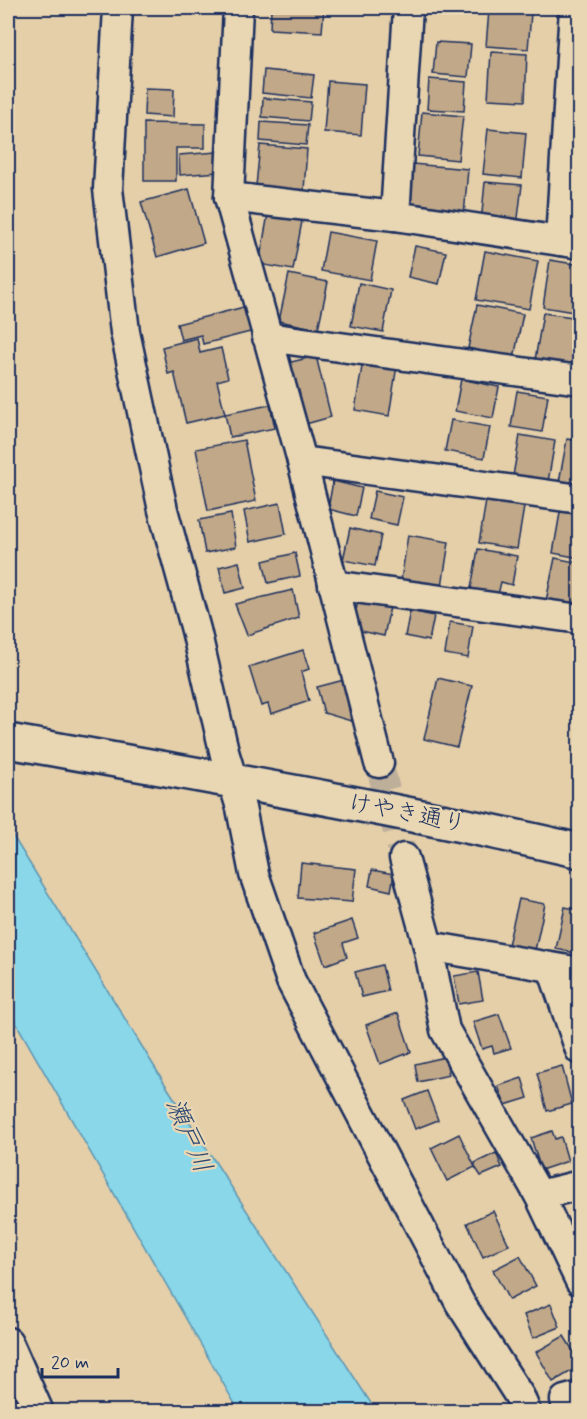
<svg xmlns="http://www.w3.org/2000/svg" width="587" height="1419" viewBox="0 0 587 1419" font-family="Mynerve,'Klee One',sans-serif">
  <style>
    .green { fill: #b9d68e; stroke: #6a8276; stroke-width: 1.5 }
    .water { fill: #89d7e9; stroke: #5d94b1; stroke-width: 1.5 }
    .building { fill: #c1a888; stroke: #1b2f5e; stroke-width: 1.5 }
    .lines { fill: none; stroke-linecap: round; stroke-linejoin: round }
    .minor-tunnel { stroke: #bdaf9a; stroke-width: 28; stroke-dasharray: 28 14; stroke-linecap: butt }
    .minor-casing { stroke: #1b2f5e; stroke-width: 33 }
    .tertiary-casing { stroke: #1b2f5e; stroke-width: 38 }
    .minor { stroke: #e9d7b4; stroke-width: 28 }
    .tertiary { stroke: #e9d7b4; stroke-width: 33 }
    .labels { text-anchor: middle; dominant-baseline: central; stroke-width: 4.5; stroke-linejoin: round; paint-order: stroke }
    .street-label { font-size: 24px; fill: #1b2f5e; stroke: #e9d7b4 }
    .water-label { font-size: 26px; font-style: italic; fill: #2c4873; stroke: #e9d7b4 }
  </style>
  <rect width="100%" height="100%" fill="#e5cfa9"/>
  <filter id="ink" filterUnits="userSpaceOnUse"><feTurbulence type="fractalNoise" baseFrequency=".0167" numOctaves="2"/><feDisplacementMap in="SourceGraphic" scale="12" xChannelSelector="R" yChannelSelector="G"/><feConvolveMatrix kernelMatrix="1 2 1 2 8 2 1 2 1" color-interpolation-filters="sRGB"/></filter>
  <g filter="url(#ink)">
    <path class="green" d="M8,1384L18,1411H8Z"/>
    <path class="water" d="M8,828L165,1084L376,1411H239L8,1009Z"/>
    <g class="building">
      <path d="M271,8H324L322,32L270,29Z"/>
      <path d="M489,10L531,13L528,49L486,46Z"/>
      <path d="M436,42L471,44L468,77L433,74Z"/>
      <path d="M491,52L527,54L525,101L488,99Z"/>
      <path d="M264,70L314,75L311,98L262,93Z"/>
      <path d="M429,79L466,82L464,111L427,109Z"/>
      <path d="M328,81L365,84L361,135L324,132Z"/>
      <path d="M145,88L174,89L173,117L144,115Z"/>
      <path d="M263,98L311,102L309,121L262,117Z"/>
      <path d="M422,112L463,116L458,160L418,156Z"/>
      <path d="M261,122L308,125L306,145L260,141Z"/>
      <path d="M144,123L205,124V148H176V181H144Z"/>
      <path d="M488,129L526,133L522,178L483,174Z"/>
      <path d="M260,145L307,149L304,190L256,186Z"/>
      <path d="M217,152L219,172L180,175L179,155Z"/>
      <path d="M412,164L468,169L464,216L407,210Z"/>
      <path d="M485,182L522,185L517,226L481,223Z"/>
      <path d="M189,189L204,243L157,257L141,202Z"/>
      <path d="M268,214L302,221L293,270L259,264Z"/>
      <path d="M328,232L377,241L370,280L321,271Z"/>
      <path d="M415,246L446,252L439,284L408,277Z"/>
      <path d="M485,251L538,261L529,309L476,300Z"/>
      <path d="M550,260L580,265V313L543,307Z"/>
      <path d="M289,274L328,282L318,329L279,321Z"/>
      <path d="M359,283L391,290L383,332L351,326Z"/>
      <path d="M252,305L258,330L203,344L201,335L181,340L177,324Z"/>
      <path d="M477,305L523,314L514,358L468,348Z"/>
      <path d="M543,313L580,318V343L576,367L535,360Z"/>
      <path d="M197,338L200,353L221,348L228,378L217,381L225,414L186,423L174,372L168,374L162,347Z"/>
      <path d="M316,356L331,417L302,425L287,363Z"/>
      <path d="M363,360L397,365L389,416L355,410Z"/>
      <path d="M461,379L499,387L493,418L455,411Z"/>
      <path d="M517,391L548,396L542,432L511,427Z"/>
      <path d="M270,405L275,428L230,437L225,414Z"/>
      <path d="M451,420L490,427L484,458L445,451Z"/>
      <path d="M520,435L555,441L548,482L513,476Z"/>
      <path d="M567,439L580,441V486L559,482Z"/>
      <path d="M244,440L256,501L208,511L196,449Z"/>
      <path d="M333,481L362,488L356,516L328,509Z"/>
      <path d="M375,491L403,497L397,525L369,519Z"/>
      <path d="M486,501L524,507L517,549L479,543Z"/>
      <path d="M280,503L286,534L250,542L244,511Z"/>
      <path d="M561,507L580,511V558L553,553Z"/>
      <path d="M231,514L236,547L205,553L199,520Z"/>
      <path d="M350,528L381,535L375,566L343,560Z"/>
      <path d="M408,535L449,542L442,586L401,580Z"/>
      <path d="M478,549L517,556L512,585L501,582L497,599L470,594Z"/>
      <path d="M295,553L300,576L268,583L263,561Z"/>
      <path d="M555,558L580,563V608L546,601Z"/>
      <path d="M239,562L245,588L225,593L219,567Z"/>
      <path d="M293,590L299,618L247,635L235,604Z"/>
      <path d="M358,601L390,607L384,636L352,629Z"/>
      <path d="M410,611L434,616L429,641L405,636Z"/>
      <path d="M450,622L473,626L468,658L445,654Z"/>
      <path d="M303,650L309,669L301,672L309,701L271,714L268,704L261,706L249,667Z"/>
      <path d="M438,678L472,686L457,747L424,739Z"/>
      <path d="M344,680L351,721L324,713L317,687Z"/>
      <path d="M301,863L356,869L352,902L298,898Z"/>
      <path d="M372,870L394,874L391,891L369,886Z"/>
      <path d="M519,899L545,904L534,955L507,949Z"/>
      <path d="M565,907L580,910V954L556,949Z"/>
      <path d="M352,920L358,938L343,943L347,957L325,965L314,933Z"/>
      <path d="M382,965L388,991L362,997L355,972Z"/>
      <path d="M478,972L483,1000L459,1004L454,976Z"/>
      <path d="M398,1013L411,1052L380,1064L366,1025Z"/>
      <path d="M499,1014L511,1048L494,1053L492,1046L482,1049L473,1022Z"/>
      <path d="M445,1057L449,1075L418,1082L415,1064Z"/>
      <path d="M562,1066L572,1104L547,1111L537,1073Z"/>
      <path d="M522,1078L528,1098L505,1105L498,1086Z"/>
      <path d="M427,1091L438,1120L415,1129L404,1100Z"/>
      <path d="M552,1131L555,1139L561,1137L568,1161L541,1170L531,1138Z"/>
      <path d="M459,1134L475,1167L447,1181L431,1148Z"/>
      <path d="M496,1153L502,1167L481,1176L475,1167V1163Z"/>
      <path d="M493,1211L509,1245L483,1257L467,1223Z"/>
      <path d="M520,1256L536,1286L509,1300L493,1270Z"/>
      <path d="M551,1304L560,1327L533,1338L524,1315Z"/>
      <path d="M564,1336L580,1362V1366L553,1382L536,1352Z"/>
    </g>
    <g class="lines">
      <path class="minor-tunnel" d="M379,763L404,858"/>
      <g class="minor-casing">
        <g id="minor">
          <path d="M118,8L108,189L125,332L163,510L196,630L225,755L241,808L254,874L291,981L460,1303L520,1397L526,1412"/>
          <path d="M238,8L229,197L302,461L379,763"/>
          <path d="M229,197L395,216L580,244"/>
          <path d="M395,216L408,8"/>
          <path d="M560,241L574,8"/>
          <path d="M267,337L580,380"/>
          <path d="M302,461L580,499"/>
          <path d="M333,585L580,619"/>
          <path d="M404,858L428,946L445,1030L539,1195L580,1281"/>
          <path d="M428,946L580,972"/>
          <path d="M552,968L580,1050"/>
          <path d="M539,1195L580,1185"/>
          <path d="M8,1342L39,1412"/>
          <path d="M570,1412L565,1400L580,1396"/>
        </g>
      </g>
      <g class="tertiary-casing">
        <path id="tertiary" d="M8,741C199,775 390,807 580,851"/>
      </g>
      <use href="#minor" class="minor"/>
      <use href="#tertiary" class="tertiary"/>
    </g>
  </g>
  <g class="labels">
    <g class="street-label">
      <text transform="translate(407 814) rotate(11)">けやき通り</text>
    </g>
    <g class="water-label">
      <text transform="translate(188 1136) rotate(67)">瀬戸川</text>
    </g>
  </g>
  <rect width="587" height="1419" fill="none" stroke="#e9d7b4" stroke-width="30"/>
  <rect x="15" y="15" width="557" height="1389" fill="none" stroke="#1b2f5e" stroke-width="2" filter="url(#ink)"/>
  <path d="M42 1368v9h76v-9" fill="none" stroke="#1b2f5e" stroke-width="3"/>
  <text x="51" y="1368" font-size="18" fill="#1b2f5e" stroke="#e9d7b4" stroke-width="4.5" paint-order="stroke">20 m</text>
</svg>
